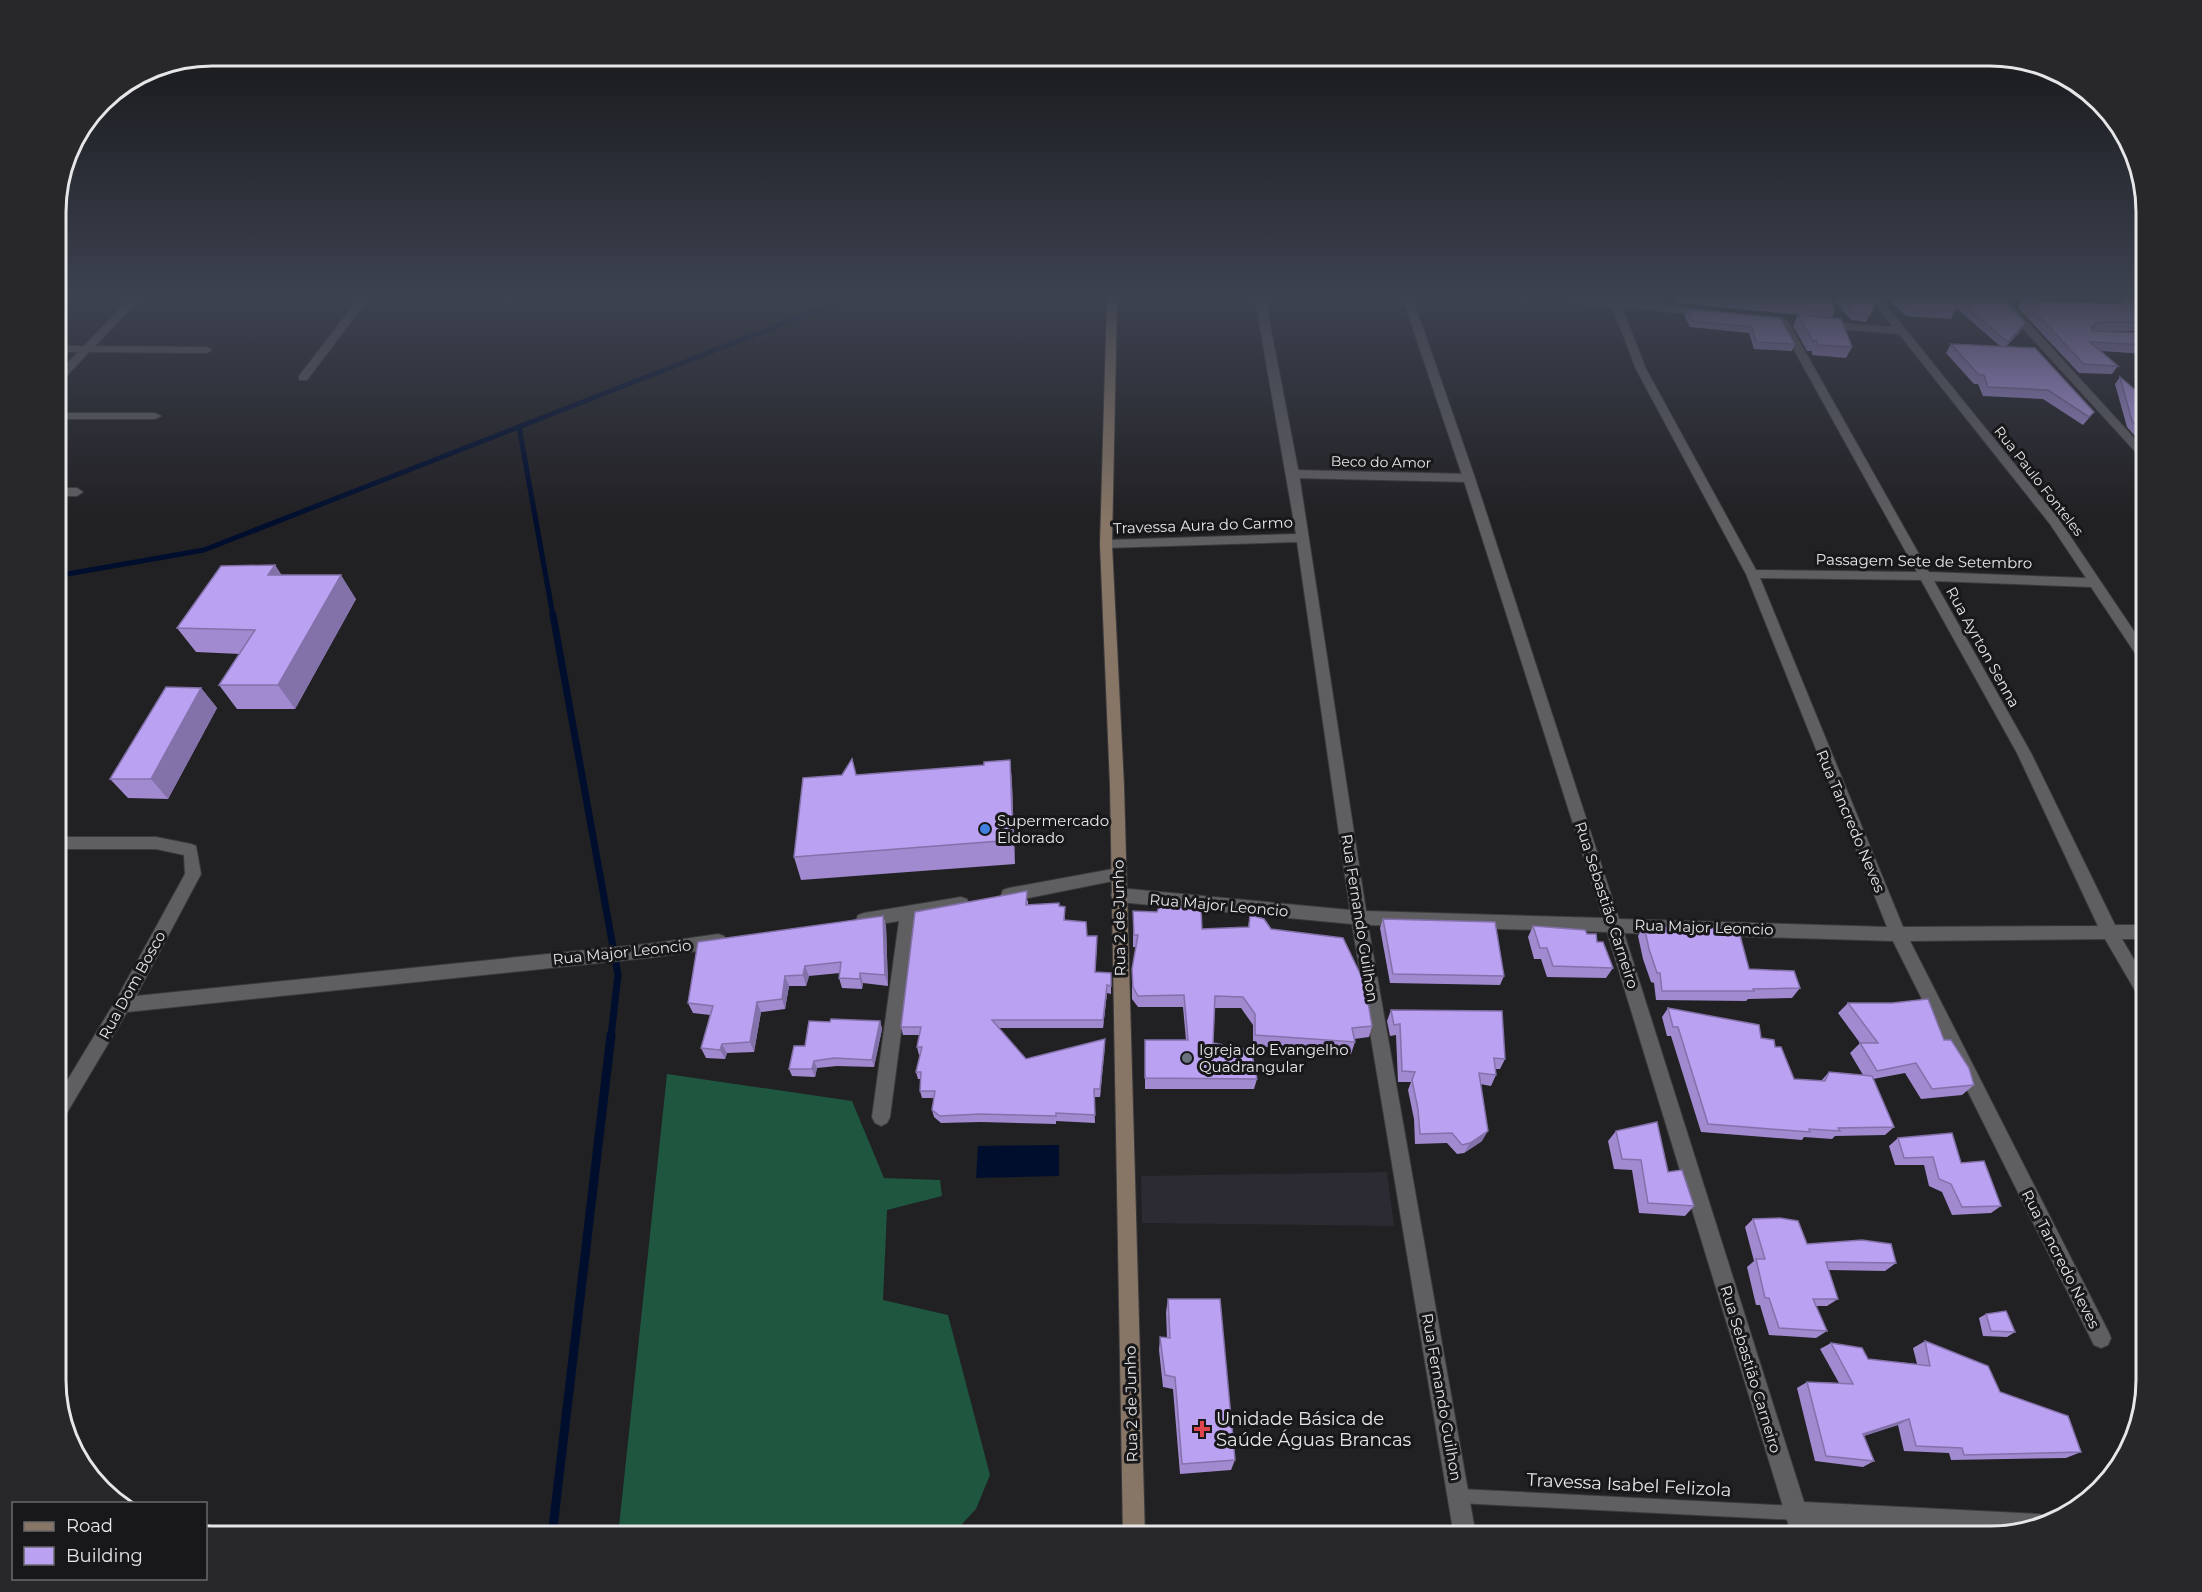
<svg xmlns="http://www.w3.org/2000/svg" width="2202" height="1592" viewBox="0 0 2202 1592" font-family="Montserrat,sans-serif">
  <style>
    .built { fill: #2c2a32 }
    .forest { fill: #1e5640 }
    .water { fill: #000e2e }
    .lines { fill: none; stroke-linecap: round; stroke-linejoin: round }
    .stream-far2 { stroke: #000e2e; stroke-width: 5 }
    .stream-far1 { stroke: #000e2e; stroke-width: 7 }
    .stream { stroke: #000e2e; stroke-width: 9 }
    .lane-far1-casing { stroke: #3b3a3d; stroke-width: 10 }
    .lane-casing { stroke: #3b3a3d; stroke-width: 16 }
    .street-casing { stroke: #3b3a3d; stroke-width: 2 }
    .secondary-casing { stroke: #3b3a3d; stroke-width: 2 }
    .lane-far1 { stroke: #5f5e61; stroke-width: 8 }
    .lane { stroke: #5f5e61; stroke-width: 14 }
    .street { fill: #5f5e61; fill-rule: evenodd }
    .secondary { fill: #877665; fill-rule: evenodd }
    .wall { fill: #a18ad0 }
    .shaded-wall { fill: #8371a9 }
    .building { fill: #bba1f2; stroke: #8371a9; stroke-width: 1.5 }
    .shop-dot { fill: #3f7fe0; stroke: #18171a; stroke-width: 2 }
    .worship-dot { fill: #6b7280; stroke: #18171a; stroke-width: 2 }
    .health-dot { fill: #e0444e; stroke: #18171a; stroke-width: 2 }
    .labels { text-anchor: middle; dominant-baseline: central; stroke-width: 6; stroke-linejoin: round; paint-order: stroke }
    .far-street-label { font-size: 14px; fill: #e6e5e7; stroke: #18171a }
    .street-label { font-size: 15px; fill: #e6e5e7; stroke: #18171a }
    .poi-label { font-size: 15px; fill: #e6e5e7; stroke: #18171a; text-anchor: start }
    .near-poi-label { font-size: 18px; fill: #e6e5e7; stroke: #18171a; text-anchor: start }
    .near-street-label { font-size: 18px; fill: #e6e5e7; stroke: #18171a }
    .rim { fill: none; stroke: #e6e5e7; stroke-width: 3 }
  </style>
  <rect width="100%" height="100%" fill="#212023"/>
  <path class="built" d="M1387,1172L1394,1226L1142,1223L1141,1176Z"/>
  <path class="forest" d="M667,1074L852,1101L884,1178L940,1180L942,1196L887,1210L883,1300L948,1315L990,1475L976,1509L951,1536H618Z"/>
  <path class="water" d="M1059,1145V1176L976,1178L978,1146Z"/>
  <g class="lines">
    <g class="stream-far2">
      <path d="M519,427L553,616"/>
      <path d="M56,576L204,550L846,299"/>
    </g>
    <path class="stream-far1" d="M553,615L618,975L611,1036"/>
    <path class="stream" d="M552,1536L611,1035"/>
    <g class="lane-far1-casing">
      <path id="lane-far1" d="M1293,474L1469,478"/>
    </g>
    <g class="lane-casing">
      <path id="lane" d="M1459,1496L1796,1513"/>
    </g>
    <g class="street-casing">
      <g id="street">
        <path d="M129,299H140L95,346L207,347L212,350L207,353L89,352L60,383L56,384V375L78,352H56V346H84Z"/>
        <path d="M358,299H368L307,380H299V376Z"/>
        <path d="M1255,299H1265L1299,474L1366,911L1603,918L1463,478L1403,299H1413L1475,478L1619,919L1887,927L1746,574L1636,369L1612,306L1572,302L1567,299H1619L1710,311V315L1706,316L1622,307L1646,369L1756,570L1917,572L1778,321L1783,318L1788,321L1929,572L2086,578L2050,524L1899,334L1826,328L1821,325L1826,322L1893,327L1871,299H1881L2058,518L2146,649V664L2141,662L2091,587L1934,581L2031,753L2115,925H2146V939H2122L2146,980V1001L2140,999L2105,939L1910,941L2108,1331L2111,1338L2108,1345L2101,1348L2094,1345L1893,941L1624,933L1804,1502L2039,1514L2047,1517L2049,1523L2000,1534L1811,1525L1814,1536H1792L1607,932L1368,925L1476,1536H1454L1352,924L1119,902L1113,900L1111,895L1113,890L1119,888L1350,910L1297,542L1106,548L1100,544L1106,540L1296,534ZM1760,578L1921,580L2017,753L2098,926L1903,927Z"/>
        <path d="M1996,299H2007L2146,451V460L2142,459Z"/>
        <path d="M56,413H155L161,416L155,419H56Z"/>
        <path d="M56,488H77L83,492L77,496H56Z"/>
        <path d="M56,837H156L191,844L196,846L201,874L136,996L656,943L718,934L724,936L726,941L724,946L718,948L656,957L127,1012L62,1121L56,1124V1099L116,1000L185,874L184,855L156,849H56Z"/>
        <path d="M1118,868L1124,869L1126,874L1124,879L1118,880L1009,902L1003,900L1001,895L1003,890L1009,888Z"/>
        <path d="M961,897L967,899L969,904L967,909L916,918L890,1117L887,1123L881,1126L875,1123L872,1117L899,921L864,927L858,925L856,920L858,915L864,913Z"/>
      </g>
    </g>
    <g class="secondary-casing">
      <path id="secondary" d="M1107,299H1117L1112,544L1124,786L1145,1536H1123L1110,786L1100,544Z"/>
    </g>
    <use href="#lane-far1" class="lane-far1"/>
    <use href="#lane" class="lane"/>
    <use href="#street" class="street"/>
    <use href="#secondary" class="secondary"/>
  </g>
  <g class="wall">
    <path d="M1677,299H1831L1835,311L1832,318L1678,303Z"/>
    <path d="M1833,299H1878L1866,322L1851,320Z"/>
    <path d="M1888,299H1955V302L1957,299L2025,323L2021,330L2006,347L2094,412L2083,425L2043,399L1983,396L1978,384H1974L1946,353L1951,344L2001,347L1955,307V311L1951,319L1906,316Z"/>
    <path d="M2119,299H2146V331H2096L2146,333V354L2101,351L2118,366L2112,374L2079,373L2018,308L2023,300L2125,304Z"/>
    <path d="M1687,309L1780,318L1795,344L1792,351L1754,349L1749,333L1690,327L1684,315Z"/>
    <path d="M1798,315L1852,347L1846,358L1812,355V351H1807L1793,326Z"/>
    <path d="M2120,377L2146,399V444L2135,436L2127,427L2115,384Z"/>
    <path d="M275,565L281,575L356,599L295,709H237L219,685L240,654L196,652L177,628Z"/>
    <path d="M201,688L217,708L168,799L128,798L110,779Z"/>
    <path d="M1010,760L1012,784L1015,864L801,880L794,857L856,775L984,765Z"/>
    <path d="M1028,900V905L1065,907V920L1087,936L1097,945L1095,972L1111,973V994L1107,993L1103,1028H999L1026,1059L1105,1039L1100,1097H1094L1095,1123L1056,1121V1124L981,1122L941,1123L934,1117L932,1110L934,1098H922L920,1091L921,1079H918L916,1072L920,1055H919L917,1047L920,1035H903L901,1027Z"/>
    <path d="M1133,911L1202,929L1248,927L1250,915L1271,929L1372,1026L1369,1037L1354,1039L1355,1042L1351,1054L1253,1046V1025L1241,1008H1215L1213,1043L1257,1079L1254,1089H1145V1040H1186L1183,1007H1138L1132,999V969L1136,947H1133Z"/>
    <path d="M883,916L886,926L888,986L863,983L862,989L842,988L839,978L840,973L809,976L806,986H789L785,1009L761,1012L754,1052L727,1053L725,1059L706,1058L701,1048L710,1015L693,1013L688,1003Z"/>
    <path d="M1383,919L1504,976L1500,985L1390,983L1380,928Z"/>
    <path d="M1533,926L1587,934L1597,942L1613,968L1606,978L1547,977L1541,959H1534L1528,937Z"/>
    <path d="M1644,926L1749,969L1800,988L1792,998L1748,999L1746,1001L1656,1000L1654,983L1651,982L1643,959L1638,936Z"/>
    <path d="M1848,1003L1944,1040L1974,1085L1962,1095L1921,1099L1905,1073L1873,1079L1894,1127L1885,1135L1835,1136L1832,1139L1804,1137L1802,1140L1701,1132L1671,1036H1667L1662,1017L1668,1008L1761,1038L1775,1047L1794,1079L1821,1081L1829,1072L1863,1075L1850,1053L1860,1043L1838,1013Z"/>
    <path d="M1391,1010L1505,1059L1500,1069H1496V1075L1491,1086L1480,1084L1482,1141L1464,1153L1457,1154L1447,1143L1415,1144L1414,1119L1408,1090L1411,1082H1398L1396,1035L1390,1036L1387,1021Z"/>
    <path d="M880,1021L882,1029L874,1067L837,1066L817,1068L815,1077L792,1076L789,1069L805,1046Z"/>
    <path d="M1616,1131L1668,1172L1694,1206L1685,1216L1639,1213L1632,1170L1614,1169L1608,1141Z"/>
    <path d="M1898,1138L1961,1163L2001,1206L1991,1213L1952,1215L1942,1192L1929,1186L1924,1165H1895L1889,1146Z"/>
    <path d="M1753,1219L1807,1244L1896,1263L1885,1271L1828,1270L1838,1299L1827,1306H1816L1827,1331L1816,1338L1769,1335L1760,1305H1756L1747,1267L1754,1261L1745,1227Z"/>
    <path d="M1168,1299L1235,1460L1231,1470L1180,1474L1173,1389L1163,1387L1159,1350L1160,1337L1167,1338L1166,1312Z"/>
    <path d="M1986,1314L2015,1332L2007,1337L1983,1336L1979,1318Z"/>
    <path d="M1925,1341L2000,1392L2081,1452L2066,1458L1951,1460L1949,1453L1904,1451L1898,1425L1863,1436L1874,1461L1863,1467L1815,1461L1797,1388L1807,1382L1839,1383L1820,1349L1831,1343L1868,1359L1917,1364L1913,1348Z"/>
  </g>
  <g class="shaded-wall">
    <path d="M2099,322L2093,331L2091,327Z"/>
    <path d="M2025,323L2021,330L2004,349L2008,342Z"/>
    <path d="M275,565L291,589L268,575Z"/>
    <path d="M341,575L356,599L295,709L278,685Z"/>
    <path d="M201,688L217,708L168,799L151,779Z"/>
    <path d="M1010,760L1012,784L1015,864L1013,840Z"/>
    <path d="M883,916L886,926L888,986L885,975Z"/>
    <path d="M805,966L809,976L806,986L803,975Z"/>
    <path d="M860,973L863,983L862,989L860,979Z"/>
    <path d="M785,976L789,986L785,1009L782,999Z"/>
    <path d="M1107,985V993L1103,1028V1020Z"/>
    <path d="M757,1002L761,1012L754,1052L750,1042Z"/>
    <path d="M880,1021L882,1029L874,1067L872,1060Z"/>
    <path d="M1105,1039V1047L1100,1097V1089Z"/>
    <path d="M722,1044L727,1053L725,1059L720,1050Z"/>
    <path d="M814,1061L817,1068L815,1077L812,1069Z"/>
    <path d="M1488,1131L1482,1141L1464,1153L1470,1143Z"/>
    <path d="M1909,1419L1898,1425L1852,1440L1863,1434Z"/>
  </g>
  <g class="building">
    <path d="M1717,299H1831L1835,311Z"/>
    <path d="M1842,299H1878L1870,315L1855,313Z"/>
    <path d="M1899,299H1955V311L1909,309Z"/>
    <path d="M1957,299L2004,301L2025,323L2008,342Z"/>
    <path d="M2135,299H2146V322H2099L2091,327L2093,331L2146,333V345L2090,342L2118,366L2084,364L2023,300L2142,305Z"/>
    <path d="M1687,309L1780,318L1795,344L1756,342L1752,327L1692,321Z"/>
    <path d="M1798,315L1841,319L1852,347L1817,345V341H1813Z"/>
    <path d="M1951,344L2035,348L2094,412L2089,417L2048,390L1988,387L1984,375H1979Z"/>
    <path d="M2120,377L2146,399V434L2140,429L2132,421Z"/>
    <path d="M275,565L268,575H341L278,685H219L255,630L177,628L221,566Z"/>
    <path d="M166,687L201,688L151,779H110Z"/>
    <path d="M852,759L856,775L984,765V762L1010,760L1013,840L794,857L803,778L842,775Z"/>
    <path d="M1027,891L1026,905L1059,903V906L1065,907L1064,920L1086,922L1087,936H1097L1095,972L1111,973V986L1107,985L1103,1020H992L1026,1059L1105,1039L1100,1089H1094L1095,1115L1056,1113V1116L980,1114L940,1116L932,1110L935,1091H920L921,1072H916L922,1047H917L921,1027H901L915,912Z"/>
    <path d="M1165,905L1201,910L1202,929L1249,927L1250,915L1264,919L1271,929L1343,938L1365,984L1372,1026L1352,1028L1355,1042L1255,1035V1014L1243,997L1215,996L1213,1043L1251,1050L1257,1079L1145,1078V1040H1188L1184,995L1138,996L1133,987L1132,969L1138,935H1134L1133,911L1157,912L1159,907L1164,908Z"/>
    <path d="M883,916L885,975L860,973V979L839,978L841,962L805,966L803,975L785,976L782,999L757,1002L750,1042L722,1044L720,1050L701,1048L713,1006L688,1003L698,942Z"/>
    <path d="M1383,919L1495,922L1504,976L1393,974Z"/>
    <path d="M1533,926L1585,930L1587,934H1596L1597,942H1603L1613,968L1553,966L1547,948H1540Z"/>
    <path d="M1644,926L1738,928L1749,969L1794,971L1800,988L1753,989L1754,991H1662L1660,973H1657L1649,949Z"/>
    <path d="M1928,999L1944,1040H1951L1969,1068L1974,1085L1932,1089L1916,1063L1877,1071L1860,1043H1878L1848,1003H1892Z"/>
    <path d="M1668,1008L1759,1025L1761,1038L1774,1040L1775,1047H1781L1794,1079L1825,1081L1829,1072L1872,1076L1894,1127L1838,1128L1840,1131L1809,1129L1810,1132L1708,1124L1678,1027H1673Z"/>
    <path d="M1391,1010L1502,1011L1505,1059L1494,1058L1496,1075L1479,1073L1488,1131L1470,1143L1462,1145L1452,1133L1420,1134L1418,1109L1412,1080L1415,1072L1402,1071L1400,1024L1394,1025Z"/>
    <path d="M831,1019L880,1021L872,1060L834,1058L814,1061L812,1069H789L794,1046H805L809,1021L830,1022Z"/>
    <path d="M1657,1122L1668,1172L1682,1170L1694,1206L1648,1203L1641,1160L1622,1159L1616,1131Z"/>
    <path d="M1952,1133L1961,1163L1984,1161L2001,1206L1962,1207L1951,1184L1939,1179L1933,1157L1904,1158L1898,1138Z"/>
    <path d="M1780,1218L1798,1221L1807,1244L1862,1240L1891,1244L1896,1263L1826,1262L1838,1299H1813L1827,1331L1779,1328L1769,1298H1765L1756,1259H1765L1753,1219Z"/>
    <path d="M1168,1299H1220L1235,1460L1182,1464L1175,1377L1165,1375L1160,1337L1170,1338Z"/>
    <path d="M2006,1311L2015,1332L1991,1331L1986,1314Z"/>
    <path d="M1925,1341L1988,1366L2000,1392L2068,1416L2081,1452L1964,1455L1962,1448L1916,1446L1909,1419L1863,1434L1874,1461L1826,1456L1807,1382L1853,1384L1831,1343L1862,1348L1868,1359L1930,1366Z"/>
  </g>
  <linearGradient id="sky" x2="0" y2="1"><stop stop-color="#121213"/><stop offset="0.57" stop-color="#3d4250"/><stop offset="1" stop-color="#3d4250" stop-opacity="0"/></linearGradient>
  <rect width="2202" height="522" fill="url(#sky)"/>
  <circle class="shop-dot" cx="985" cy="829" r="6"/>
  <circle class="worship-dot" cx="1187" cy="1058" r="6"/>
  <path class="health-dot" d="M1199 1420h6v6h6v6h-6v6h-6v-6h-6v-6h6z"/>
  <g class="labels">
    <g class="far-street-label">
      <text transform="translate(1381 462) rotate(1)">Beco do Amor</text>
      <text transform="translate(2039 481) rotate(52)">Rua Paulo Fonteles</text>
    </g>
    <g class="street-label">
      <text transform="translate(1203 525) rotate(-2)">Travessa Aura do Carmo</text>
      <text transform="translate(1924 561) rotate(1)">Passagem Sete de Setembro</text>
      <text transform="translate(1983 647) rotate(61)">Rua Ayrton Senna</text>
      <text transform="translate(1851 821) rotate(67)">Rua Tancredo Neves</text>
      <text transform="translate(1219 905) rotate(5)">Rua Major Leoncio</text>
      <text transform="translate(1607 905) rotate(72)">Rua Sebastião Carneiro</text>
      <text transform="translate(1119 918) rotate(-91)">Rua 2 de Junho</text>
      <text transform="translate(1360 918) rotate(81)">Rua Fernando Guilhon</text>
      <text transform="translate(1704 927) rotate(2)">Rua Major Leoncio</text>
      <text transform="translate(622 952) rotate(-6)">Rua Major Leoncio</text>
      <text transform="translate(132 985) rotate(-61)">Rua Dom Bosco</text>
      <text transform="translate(2061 1259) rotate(63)">Rua Tancredo Neves</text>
      <text transform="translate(1751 1369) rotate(73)">Rua Sebastião Carneiro</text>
      <text transform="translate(1442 1397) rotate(80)">Rua Fernando Guilhon</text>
      <text transform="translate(1131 1404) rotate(-91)">Rua 2 de Junho</text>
    </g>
    <g class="poi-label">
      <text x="997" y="820">Supermercado<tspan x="997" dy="17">Eldorado</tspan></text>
      <text x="1199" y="1049">Igreja do Evangelho<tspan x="1199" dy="17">Quadrangular</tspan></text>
    </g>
    <g class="near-poi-label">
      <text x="1216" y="1419">Unidade Básica de<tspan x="1216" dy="21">Saúde Águas Brancas</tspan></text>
    </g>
    <g class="near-street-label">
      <text transform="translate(1629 1485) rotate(3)">Travessa Isabel Felizola</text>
    </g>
  </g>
  <path d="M0 0H2202V1592H0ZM212 66H1990A146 146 0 0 1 2136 212V1380A146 146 0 0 1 1990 1526H212A146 146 0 0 1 66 1380V212A146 146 0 0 1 212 66Z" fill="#28272a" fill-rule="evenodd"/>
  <path class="rim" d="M212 66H1990A146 146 0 0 1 2136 212V1380A146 146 0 0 1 1990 1526H212A146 146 0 0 1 66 1380V212A146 146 0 0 1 212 66Z"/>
  <rect x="12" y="1502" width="195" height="78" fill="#18171a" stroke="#6a696c" stroke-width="1.5"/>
  <rect x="24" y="1522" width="30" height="9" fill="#877665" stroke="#6a696c" stroke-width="1.5"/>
  <text x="66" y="1532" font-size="18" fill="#e6e5e7">Road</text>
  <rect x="24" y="1547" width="30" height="18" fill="#bba1f2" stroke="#6a696c" stroke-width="1.5"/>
  <text x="66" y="1562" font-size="18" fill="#e6e5e7">Building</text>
</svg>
